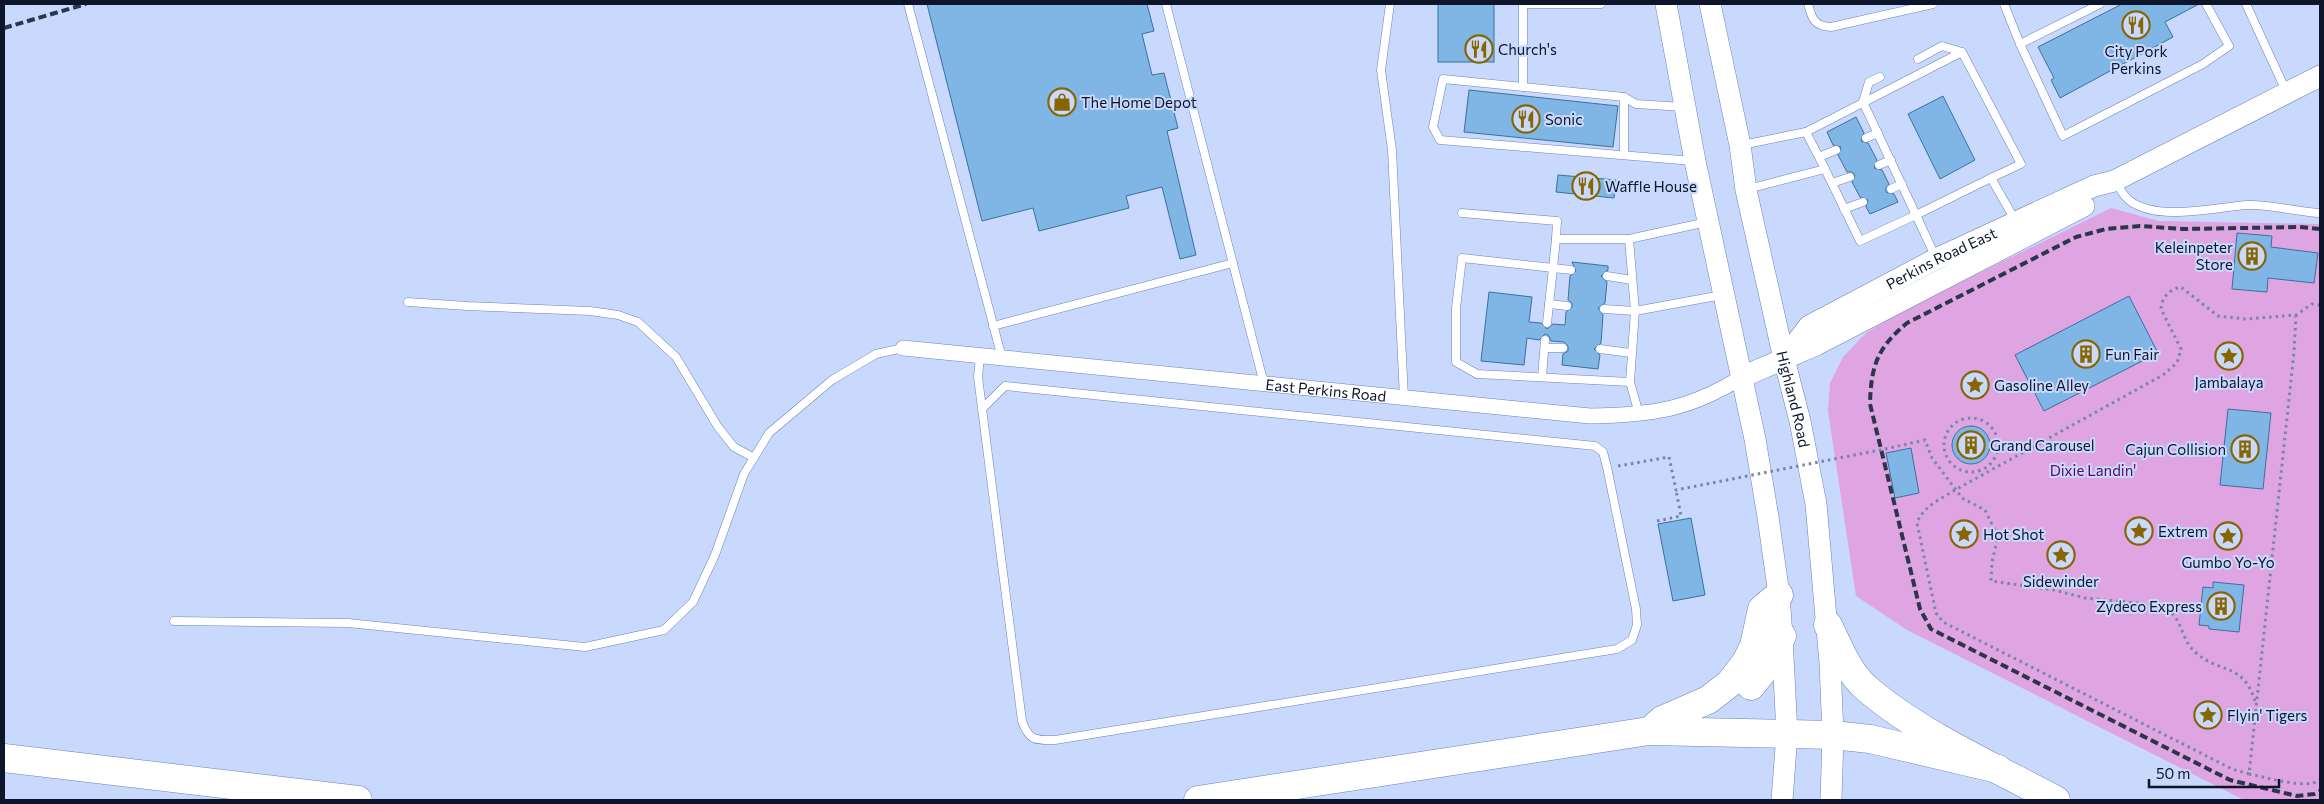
<svg xmlns="http://www.w3.org/2000/svg" width="2324" height="804" viewBox="0 0 2324 804" font-family="Commissioner,sans-serif">
  <style>
    .park { fill: #dfa5e2 }
    .building { fill: #7fb6e5; stroke: #3b709c }
    .lines { fill: none; stroke-linecap: round; stroke-linejoin: round }
    .lane-casing { stroke: #6983b9; stroke-width: 9 }
    .street-casing { stroke: #6983b9; stroke-width: 16 }
    .secondary-casing { stroke: #6983b9; stroke-width: 22 }
    .highway-casing { stroke: #6983b9; stroke-width: 29 }
    .path { stroke: #7886a3; stroke-width: 3; stroke-dasharray: 2.5 4; stroke-linecap: butt }
    .lane { stroke: #fff; stroke-width: 8 }
    .street { stroke: #fff; stroke-width: 15 }
    .secondary { stroke: #fff; stroke-width: 21 }
    .highway { stroke: #fff; stroke-width: 28 }
    .rail { stroke: #2b354c; stroke-width: 4; stroke-dasharray: 8 4; stroke-linecap: butt }
    .path-bridge { stroke: #7886a3; stroke-width: 3; stroke-dasharray: 2.5 4; stroke-linecap: butt }
    .labels { text-anchor: middle; dominant-baseline: central; stroke-width: 4; stroke-linejoin: round; paint-order: stroke }
    .poi-label { font-size: 15px; fill: #0c152a; stroke: #c8d9fd; text-anchor: start }
    .street-label { font-size: 15px; fill: #0c152a; stroke: #c8d9fd }
    .park-label { font-size: 15px; fill: #5d0663; stroke: #c8d9fd }
  </style>
  <rect width="100%" height="100%" fill="#c8d9fd"/>
  <path class="park" d="M2111,208L2159,221L2320,224V800H2244L1907,630L1856,596L1828,411L1830,383L1843,357L1866,333L1900,312Z"/>
  <g class="building">
    <path d="M927,4H1147L1154,31L1142,34L1152,75L1164,73L1178,128L1167,131L1196,255L1180,259L1162,187L1126,196L1129,208L1039,231L1033,208L982,221Z"/>
    <rect x="1438" y="4" width="56" height="58"/>
    <path d="M2122,4H2199L2165,22L2173,37L2060,98L2051,80L2054,78L2038,47Z"/>
    <path d="M1469,90L1618,106L1613,147L1464,132Z"/>
    <path d="M1943,96L1975,160L1940,179L1908,114Z"/>
    <path d="M1856,117L1864,133L1861,141L1868,143L1877,160L1874,168L1882,170L1889,184L1886,188V192L1894,194L1898,202L1870,214L1866,207L1868,200L1860,197L1852,182L1855,175L1852,172H1847L1838,155L1841,147L1833,145L1827,132Z"/>
    <path d="M1558,175L1616,180L1614,198L1556,192Z"/>
    <path d="M2237,233L2272,236L2271,247L2318,253L2314,283L2268,278L2267,292L2232,289Z"/>
    <path d="M1572,262L1608,266V270L1601,276L1607,282L1605,303L1598,308L1603,315L1601,343L1594,349L1600,355L1598,369L1562,365L1563,354L1568,351V346L1564,342L1551,341L1549,336L1545,334L1539,340L1527,338L1524,365L1481,361L1489,292L1532,297L1529,322L1541,323L1547,329L1553,324L1565,325L1566,312L1572,307V303L1568,300L1570,276L1576,271Z"/>
    <path d="M2129,296L2158,353L2044,411L2015,355Z"/>
    <path d="M2228,409L2271,413L2263,489L2220,485Z"/>
    <circle cx="1971" cy="445" r="19"/>
    <path d="M1911,448L1919,493L1895,498L1886,453Z"/>
    <path d="M1691,518L1705,595L1673,601L1658,524Z"/>
    <path d="M2213,582L2244,585L2239,632L2209,629V626L2199,625L2203,587L2213,588Z"/>
  </g>
  <g class="lines">
    <g class="lane-casing">
      <g id="lane">
        <path d="M908,4L1002,358"/>
        <path d="M1166,4L1264,384"/>
        <path d="M1390,4L1381,70L1392,150L1404,398"/>
        <path d="M1523,4H1601"/>
        <path d="M1808,4C1812,19 1814,26 1831,27L1933,4"/>
        <path d="M2004,4L2020,44L2063,136L2203,64L2229,46L2206,4"/>
        <path d="M2246,4L2286,91"/>
        <path d="M2020,44L2100,4"/>
        <path d="M1918,59L1942,46L1962,52"/>
        <path d="M1880,77L1869,82L1863,102L1916,215L1991,178L2015,220"/>
        <path d="M1523,87V5"/>
        <path d="M1683,107L1636,104L1624,97L1443,79L1433,127L1440,140L1693,161"/>
        <path d="M1866,138L1878,133"/>
        <path d="M1742,145L1806,132"/>
        <path d="M1624,154V97"/>
        <path d="M1819,157L1836,150"/>
        <path d="M1879,165L1891,160"/>
        <path d="M1825,169L1806,132L1962,52L2021,164L1991,178"/>
        <path d="M1832,183L1850,177"/>
        <path d="M2116,183C2120,188 2124,197 2130,201C2160,222 2214,207 2248,205C2271,204 2296,212 2320,213"/>
        <path d="M1748,189L1825,169L1860,241L1916,215L1936,258"/>
        <path d="M1891,189L1902,184"/>
        <path d="M1844,209L1863,202"/>
        <path d="M1462,213L1557,221L1556,239"/>
        <path d="M1707,222L1629,239L1635,311L1722,295"/>
        <path d="M1629,239H1556L1553,268L1462,258L1456,308V362L1477,374L1630,382"/>
        <path d="M1607,276L1632,280"/>
        <path d="M408,302L467,306L590,311L618,315L638,322L676,357L718,427L734,447L754,458"/>
        <path d="M1549,304L1567,306"/>
        <path d="M1604,309L1635,311L1630,382L1639,414"/>
        <path d="M1547,323L1553,268L1571,270"/>
        <path d="M993,326L1233,263"/>
        <path d="M1545,348H1563"/>
        <path d="M1600,349L1631,353"/>
        <path d="M980,356L978,377L1022,721C1029,741 1035,740 1055,740L1617,649L1632,640L1637,625L1636,609L1607,467L1603,452L1595,446L1005,386L982,409"/>
        <path d="M1542,377L1545,340"/>
        <path d="M174,621L348,623L585,647L664,630L693,602L715,555L744,474L769,433L832,380L876,354L903,348"/>
      </g>
    </g>
    <g class="street-casing">
      <g id="street">
        <path id="s1" d="M903,348L1590,416C1652,415 1689,410 1742,377"/>
      </g>
    </g>
    <g class="secondary-casing">
      <g id="secondary">
        <path d="M1666,4L1695,161L1755,439L1768,517L1779,595L1782,636L1787,734L1782,800"/>
        <path id="s2" d="M1710,4L1740,145L1746,190L1784,359L1800,421L1816,504L1830,663L1833,735L1831,800"/>
        <path id="s3" d="M1784,359L1809,326L1936,259L2094,186L2114,181L2320,76"/>
        <path d="M1742,377L1816,345L2084,206"/>
      </g>
    </g>
    <g class="highway-casing">
      <g id="highway">
        <path d="M1828,625C1838,645 1848,672 1865,687C1916,732 1996,768 2056,800"/>
        <path d="M1751,686L1763,671L1782,636"/>
        <path d="M1650,731L1662,720L1708,700L1730,683L1746,662L1754,646L1762,609L1779,595"/>
        <path d="M4,758L358,800"/>
        <path d="M1198,800L1649,731L1833,735L1870,739L1998,769"/>
      </g>
    </g>
    <g class="path">
      <path d="M2296,315L2294,352L2249,774L2232,769L1943,622L1936,613L1917,523C1923,506 1941,499 1955,490L2163,375L2177,363L2181,349L2161,309C2161,298 2170,289 2181,287L2218,316L2245,319L2296,315L2312,304L2320,305"/>
      <circle cx="1971" cy="445" r="27"/>
      <path d="M1885,449L1925,440L1932,458L1962,498L1985,510L1998,537L1992,562L1991,581L2054,590L2085,598L2159,605C2185,616 2178,636 2195,652C2219,674 2243,662 2255,701"/>
      <path d="M1618,466L1669,457"/>
      <path d="M1657,521L1681,516L1676,490"/>
      <path d="M2249,774C2266,777 2306,790 2320,780"/>
    </g>
    <use href="#lane" class="lane"/>
    <use href="#street" class="street"/>
    <use href="#secondary" class="secondary"/>
    <use href="#highway" class="highway"/>
    <g class="rail">
      <path d="M4,28L86,4"/>
      <path d="M2320,229L2300,227L2183,229L2140,226L2106,229L2076,237L1907,323C1877,348 1871,366 1870,404L1920,609L1931,629L2230,780L2297,796L2314,794L2320,791"/>
    </g>
    <path class="path-bridge" d="M1669,457L1676,490L1885,449"/>
  </g>
  <defs>
    <g id="restaurant-ring" transform="scale(1.4375)"><circle r="9.5" fill="#c8d9fd" stroke="#876500" stroke-width="1.5"/><path d="M-5-6h1v4h1v-4h1v4h1v-4h1v5L-1.5 .5V6h-2V.5L-5-1ZM5-6V6H3V1.5H1.5Q1.5-4 5-6Z" fill="#876500"/></g>
    <g id="shop-ring" transform="scale(1.4375)"><circle r="9.5" fill="#c8d9fd" stroke="#876500" stroke-width="1.5"/><path d="M-5-2.5h2.3a2.7 3.5 0 0 1 5.4 0H5L5.5 6h-11ZM-1.5-2.5h3a1.5 2.3 0 0 0-3 0Z" fill="#876500"/></g>
    <g id="building-ring" transform="scale(1.4375)"><circle r="9.5" fill="#c8d9fd" stroke="#876500" stroke-width="1.5"/><path d="M-4-6H4V6H1V3H-1V6H-4ZM-2.5-4.3h1.7v1.8h-1.7ZM.8-4.3h1.7v1.8H.8ZM-2.5-1h1.7V.8h-1.7ZM.8-1h1.7V.8H.8Z" fill="#876500"/></g>
    <g id="sight-ring" transform="scale(1.4375)"><circle r="9.5" fill="#c8d9fd" stroke="#876500" stroke-width="1.5"/><path d="M0-6L1.8-2.2L6-1.7L2.9 1.2L3.7 5.4L0 3.3L-3.7 5.4L-2.9 1.2L-6-1.7L-1.8-2.2Z" fill="#876500"/></g>
  </defs>
  <g fill-rule="evenodd">
    <use href="#restaurant-ring" x="2136" y="25"/>
    <use href="#restaurant-ring" x="1479" y="49"/>
    <use href="#shop-ring" x="1062" y="102"/>
    <use href="#restaurant-ring" x="1526" y="119"/>
    <use href="#restaurant-ring" x="1586" y="186"/>
    <use href="#building-ring" x="2252" y="256"/>
    <use href="#building-ring" x="2086" y="354"/>
    <use href="#sight-ring" x="2229" y="356"/>
    <use href="#sight-ring" x="1975" y="385"/>
    <use href="#building-ring" x="1971" y="445"/>
    <use href="#building-ring" x="2245" y="449"/>
    <use href="#sight-ring" x="2139" y="531"/>
    <use href="#sight-ring" x="1964" y="534"/>
    <use href="#sight-ring" x="2228" y="536"/>
    <use href="#sight-ring" x="2061" y="555"/>
    <use href="#building-ring" x="2221" y="606"/>
    <use href="#sight-ring" x="2208" y="715"/>
  </g>
  <g class="labels">
    <g class="poi-label">
      <text x="1498" y="49">Church's</text>
      <text x="2136" y="51" text-anchor="middle">City Pork<tspan x="2136" dy="17">Perkins</tspan></text>
      <text x="1081" y="102">The Home Depot</text>
      <text x="1545" y="119">Sonic</text>
      <text x="1605" y="186">Waffle House</text>
      <text x="2233" y="247" text-anchor="end">Keleinpeter<tspan x="2233" dy="17">Store</tspan></text>
      <text x="2105" y="354">Fun Fair</text>
      <text x="2229" y="382" text-anchor="middle">Jambalaya</text>
      <text x="1994" y="385">Gasoline Alley</text>
      <text x="1990" y="445">Grand Carousel</text>
      <text x="2226" y="449" text-anchor="end">Cajun Collision</text>
      <text x="2158" y="531">Extrem</text>
      <text x="1983" y="534">Hot Shot</text>
      <text x="2228" y="562" text-anchor="middle">Gumbo Yo-Yo</text>
      <text x="2061" y="581" text-anchor="middle">Sidewinder</text>
      <text x="2202" y="606" text-anchor="end">Zydeco Express</text>
      <text x="2227" y="715">Flyin' Tigers</text>
    </g>
    <g class="street-label">
      <text stroke="none"><textPath href="#s3" startOffset="190">Perkins Road East</textPath></text>
      <text stroke="none"><textPath href="#s1" startOffset="425">East Perkins Road</textPath></text>
      <text stroke="none"><textPath href="#s2" startOffset="404">Highland Road</textPath></text>
    </g>
    <g class="park-label">
      <text x="2093" y="470">Dixie Landin'</text>
    </g>
  </g>
  <rect width="2324" height="804" fill="none" stroke="#0c152a" stroke-width="10"/>
  <path d="M2149 779v8h130v-8" fill="none" stroke="#0c152a" stroke-width="2.5"/>
  <text x="2156" y="779" font-size="15" fill="#0c152a" stroke="#c8d9fd" stroke-width="4" paint-order="stroke">50 m</text>
</svg>
